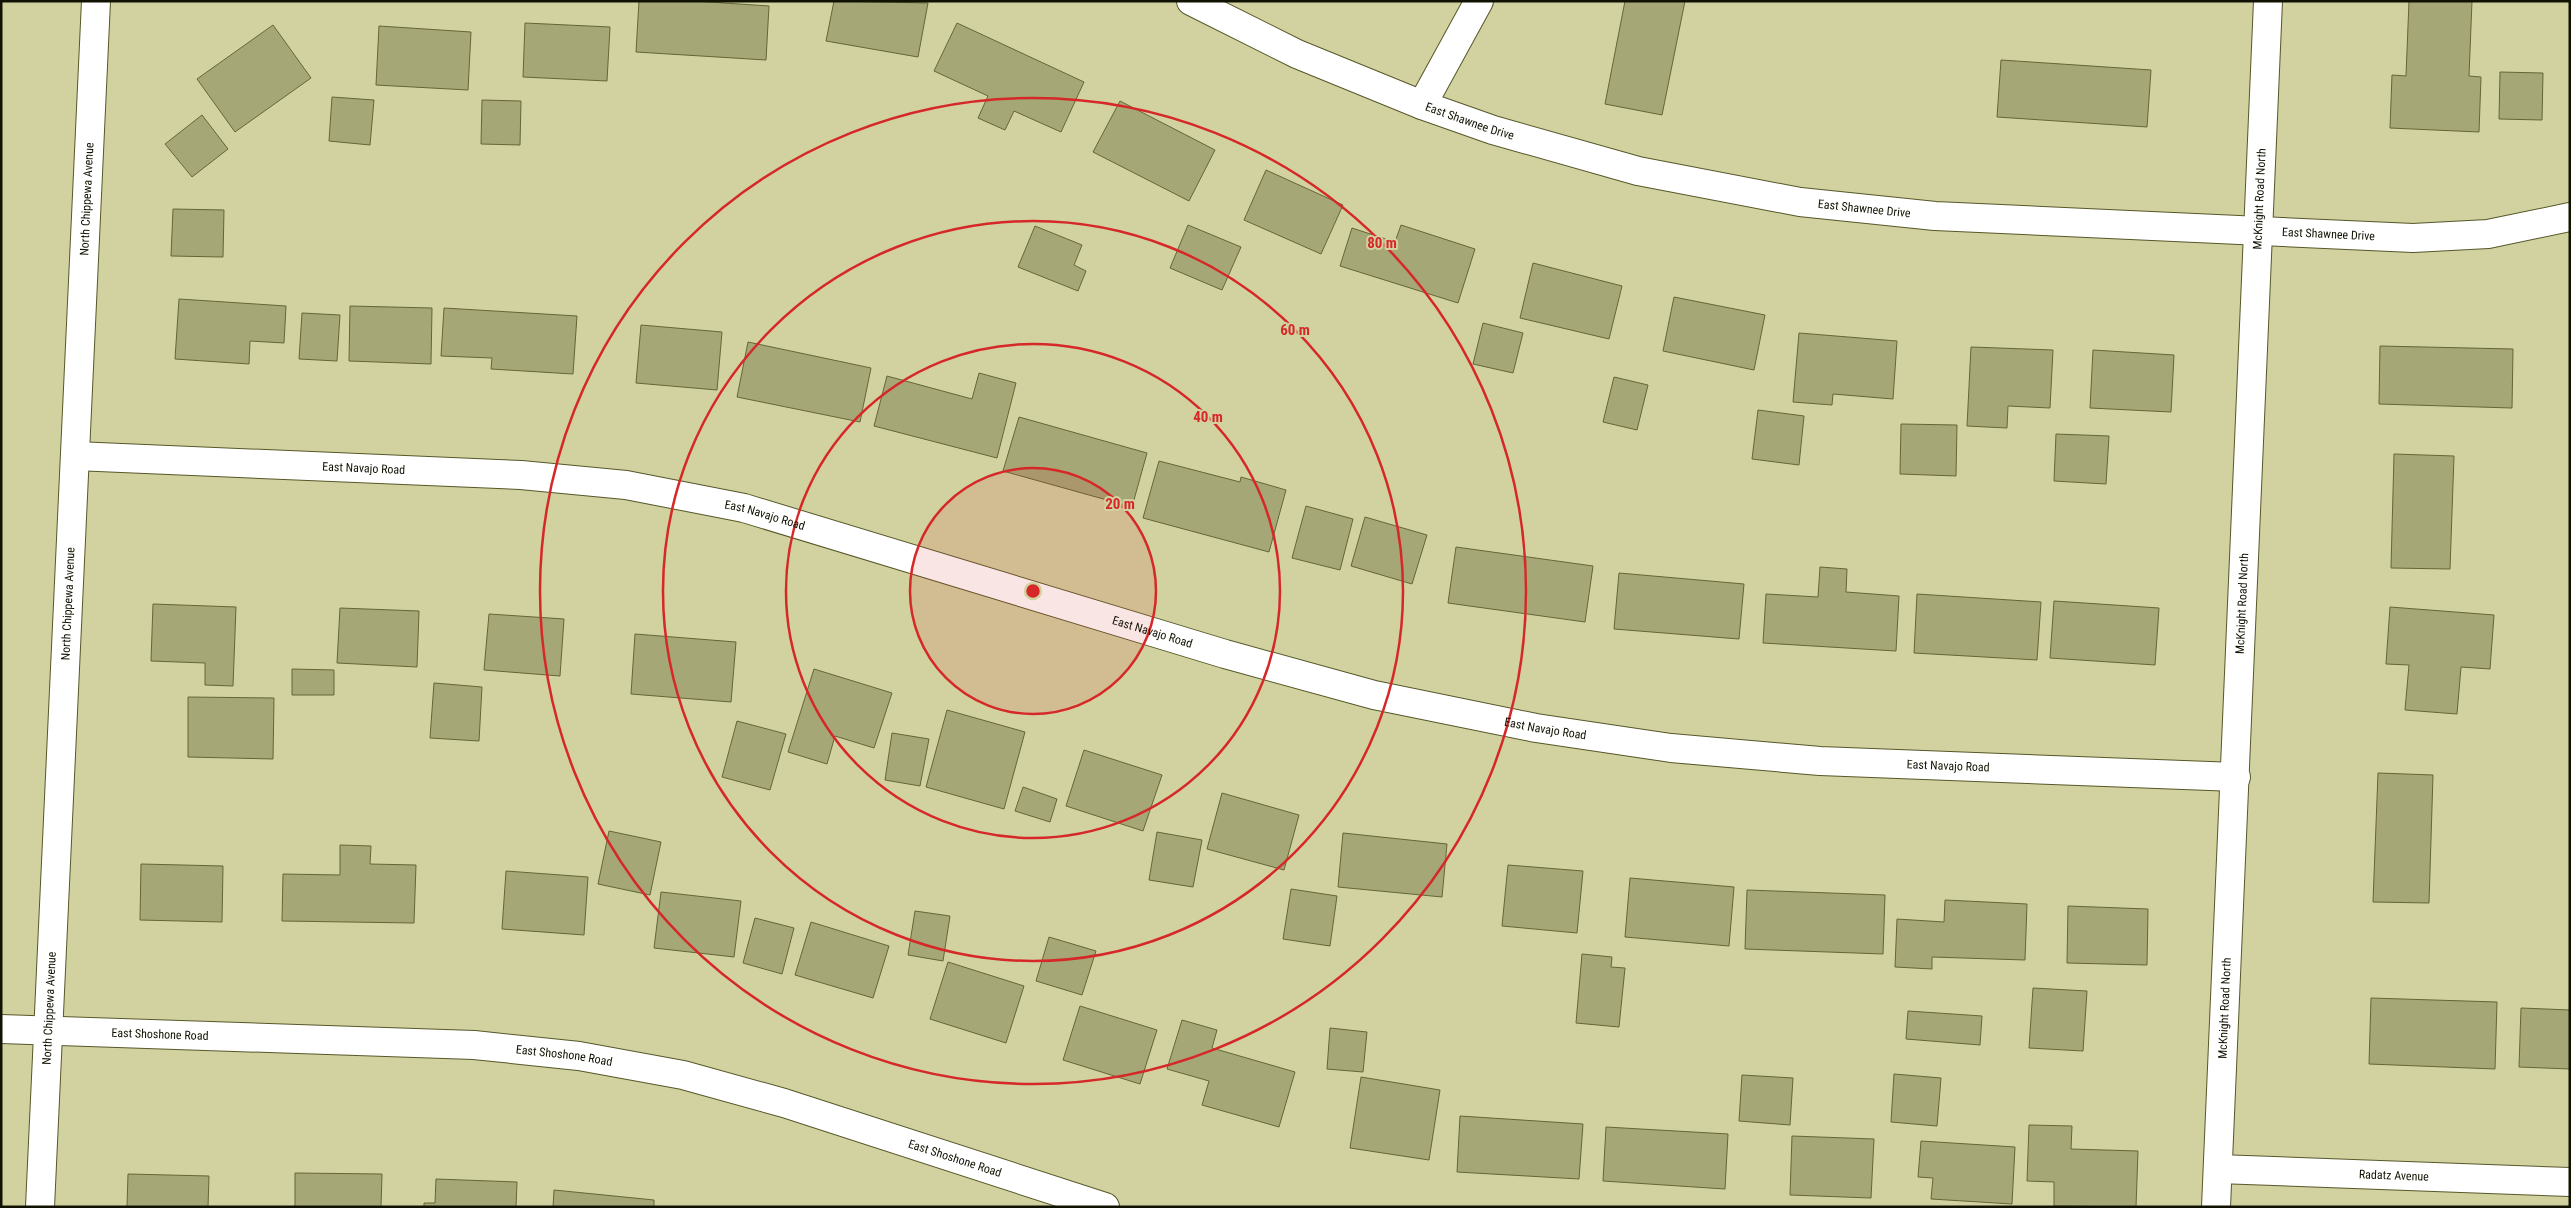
<svg xmlns="http://www.w3.org/2000/svg" width="2571" height="1208" viewBox="0 0 2571 1208" font-family="'Roboto Condensed',sans-serif">
  <style>
    .building { fill: #a6a776; stroke: #656637 }
    .lines { fill: none; stroke-linecap: round; stroke-linejoin: round }
    .minor-casing { stroke: #575729; stroke-width: 30 }
    .tertiary-casing { stroke: #575729; stroke-width: 30 }
    .minor { stroke: #fff; stroke-width: 28 }
    .tertiary { stroke: #fff; stroke-width: 28 }
    .ring { fill: none; stroke: #d62828; stroke-width: 2.5 }
    .labels { text-anchor: middle; dominant-baseline: central; stroke-width: 4; stroke-linejoin: round; paint-order: stroke }
    .street-label { font-size: 12px; fill: #121202; stroke: #d1d2a0 }
    .centre { fill: #d62828; stroke: #d1d2a0; stroke-width: 2.5 }
    .ring-label { font-size: 15px; text-anchor: middle; font-weight: bold; fill: #d62828; stroke: #d1d2a0; stroke-width: 4; stroke-linejoin: round; paint-order: stroke }
  </style>
  <rect width="100%" height="100%" fill="#d1d2a0"/>
  <g class="building">
    <path d="M639,1H694L769,6L766,60L636,52Z"/>
    <path d="M834,1L928,3L918,57L826,41Z"/>
    <path d="M1625,1H1685L1662,115L1605,104Z"/>
    <path d="M2409,1H2472L2469,76L2481,77L2479,132L2390,128L2392,75L2406,76Z"/>
    <path d="M525,23L610,27L607,81L523,77Z"/>
    <path d="M957,23L1084,82L1061,132L1014,111L1005,130L978,118L988,96L934,71Z"/>
    <path d="M273,25L311,78L235,132L197,79Z"/>
    <path d="M379,26L471,32L468,90L376,85Z"/>
    <path d="M2001,60L2151,70L2147,127L1997,117Z"/>
    <path d="M2500,72L2543,73L2542,120L2499,119Z"/>
    <path d="M332,97L374,100L370,145L329,141Z"/>
    <path d="M482,100L521,101L520,145L481,144Z"/>
    <path d="M1120,101L1215,150L1189,201L1093,152Z"/>
    <path d="M202,115L228,149L192,177L165,144Z"/>
    <path d="M1266,170L1343,205L1321,254L1244,220Z"/>
    <path d="M173,209L224,210L223,257L171,256Z"/>
    <path d="M1188,225L1241,247L1222,290L1170,268Z"/>
    <path d="M1401,225L1475,249L1458,303L1340,266L1352,228L1395,242Z"/>
    <path d="M1035,226L1082,245L1074,265L1086,271L1078,291L1018,267Z"/>
    <path d="M1533,263L1622,286L1609,339L1520,318Z"/>
    <path d="M1674,297L1765,315L1754,370L1663,351Z"/>
    <path d="M179,299L286,306L284,343L250,341L249,364L175,359Z"/>
    <path d="M350,306L432,308L431,364L349,361Z"/>
    <path d="M444,308L577,316L573,374L491,369L492,358L441,356Z"/>
    <path d="M302,313L340,315L337,361L299,359Z"/>
    <path d="M1483,323L1523,333L1513,373L1473,364Z"/>
    <path d="M641,325L722,332L717,390L636,383Z"/>
    <path d="M1799,333L1897,341L1893,399L1833,394L1832,405L1793,402Z"/>
    <path d="M748,342L871,368L860,422L737,397Z"/>
    <path d="M2380,346L2513,349L2512,408L2379,404Z"/>
    <path d="M1971,347L2053,350L2050,408L2008,406L2007,428L1967,426Z"/>
    <path d="M2093,350L2174,355L2171,412L2090,408Z"/>
    <path d="M979,373L1016,383L997,458L874,426L887,376L972,399Z"/>
    <path d="M1614,377L1648,385L1637,430L1603,422Z"/>
    <path d="M1758,410L1804,416L1799,465L1752,459Z"/>
    <path d="M1019,417L1147,453L1132,507L1003,471Z"/>
    <path d="M1901,424L1957,425L1956,476L1900,474Z"/>
    <path d="M2056,434L2109,436L2106,484L2054,481Z"/>
    <path d="M2394,454L2454,456L2450,569L2391,568Z"/>
    <path d="M1159,461L1240,482L1241,477L1286,490L1269,552L1143,518Z"/>
    <path d="M1306,506L1353,519L1340,570L1292,558Z"/>
    <path d="M1365,517L1427,535L1412,584L1351,566Z"/>
    <path d="M1456,547L1593,566L1585,622L1448,603Z"/>
    <path d="M1820,567L1847,569L1846,592L1899,596L1896,651L1763,643L1766,594L1818,597Z"/>
    <path d="M1619,573L1744,584L1739,639L1614,629Z"/>
    <path d="M1917,594L2041,602L2037,660L1914,653Z"/>
    <path d="M2054,601L2159,608L2155,665L2050,658Z"/>
    <path d="M153,604L236,607L233,686L205,685V663L151,661Z"/>
    <path d="M2390,607L2494,615L2490,669L2461,667L2457,714L2405,710L2409,665L2386,664Z"/>
    <path d="M340,608L419,611L417,667L337,663Z"/>
    <path d="M489,614L564,619L560,676L484,670Z"/>
    <path d="M635,634L736,642L731,702L631,694Z"/>
    <path d="M292,669L334,670V695H292Z"/>
    <path d="M814,669L892,693L874,748L835,736L827,764L788,752Z"/>
    <path d="M434,683L482,687L479,741L430,738Z"/>
    <path d="M188,697L274,698L273,759L188,757Z"/>
    <path d="M947,710L1025,732L1004,809L926,787Z"/>
    <path d="M737,721L786,734L770,790L722,777Z"/>
    <path d="M892,733L929,739L920,786L885,780Z"/>
    <path d="M1084,750L1162,775L1143,831L1066,806Z"/>
    <path d="M2378,773L2433,775L2429,903L2373,902Z"/>
    <path d="M1023,787L1057,799L1050,822L1015,811Z"/>
    <path d="M1222,793L1299,815L1284,870L1207,849Z"/>
    <path d="M609,831L661,842L650,895L598,884Z"/>
    <path d="M1157,832L1202,840L1193,887L1149,880Z"/>
    <path d="M1343,833L1447,844L1442,897L1338,887Z"/>
    <path d="M340,845L371,846L370,864L416,865L414,923L282,921L283,874L340,875Z"/>
    <path d="M141,864L223,866L222,922L140,920Z"/>
    <path d="M1508,865L1583,871L1577,933L1502,926Z"/>
    <path d="M506,871L588,877L584,935L502,929Z"/>
    <path d="M1630,878L1734,887L1729,946L1625,937Z"/>
    <path d="M1291,889L1337,896L1330,946L1283,939Z"/>
    <path d="M1747,890L1885,895L1883,954L1745,949Z"/>
    <path d="M661,892L741,901L734,957L654,948Z"/>
    <path d="M1945,900L2027,904L2025,960L1932,957V969L1895,967L1897,919L1944,922Z"/>
    <path d="M2068,906L2148,909L2147,965L2067,963Z"/>
    <path d="M915,911L950,916L943,961L908,955Z"/>
    <path d="M755,918L794,928L782,974L743,963Z"/>
    <path d="M811,922L889,946L873,998L795,975Z"/>
    <path d="M1049,937L1096,951L1082,995L1036,981Z"/>
    <path d="M1582,954L1612,957L1611,967L1625,968L1619,1027L1576,1023Z"/>
    <path d="M948,962L1024,986L1006,1043L930,1019Z"/>
    <path d="M2033,988L2087,991L2083,1051L2029,1048Z"/>
    <path d="M2371,998L2497,1002L2495,1069L2369,1064Z"/>
    <path d="M1080,1006L1157,1030L1140,1084L1063,1060Z"/>
    <path d="M2521,1008L2570,1010V1069L2519,1067Z"/>
    <path d="M1908,1011L1982,1016L1980,1045L1906,1039Z"/>
    <path d="M1182,1020L1217,1030L1212,1048L1295,1072L1279,1127L1202,1105L1209,1081L1167,1069Z"/>
    <path d="M1330,1028L1367,1032L1363,1072L1327,1069Z"/>
    <path d="M1894,1074L1941,1078L1937,1126L1891,1122Z"/>
    <path d="M1742,1075L1793,1078L1790,1125L1739,1121Z"/>
    <path d="M1361,1077L1440,1090L1429,1160L1350,1148Z"/>
    <path d="M1460,1116L1583,1124L1579,1179L1457,1172Z"/>
    <path d="M2029,1125L2072,1126L2071,1149L2138,1151L2136,1207L2054,1206V1182L2027,1181Z"/>
    <path d="M1606,1127L1728,1134L1725,1189L1603,1181Z"/>
    <path d="M1792,1136L1874,1139L1871,1198L1790,1195Z"/>
    <path d="M1921,1141L2015,1147L2012,1204L1931,1199L1933,1178L1918,1177Z"/>
    <path d="M295,1173L382,1174L381,1207H295Z"/>
    <path d="M128,1174L209,1176L208,1207H127Z"/>
    <path d="M436,1179L517,1182L516,1207H424V1203H435Z"/>
    <path d="M554,1190L654,1200V1207H553Z"/>
  </g>
  <g class="lines">
    <g class="minor-casing">
      <g id="minor">
        <path id="s1" d="M1191,1L1297,54L1422,105L1493,130L1638,171L1800,202L1935,216L2413,238L2488,234L2570,217"/>
        <path d="M1422,105L1479,1"/>
        <path id="s2" d="M75,456L521,475L626,485L744,508L1225,654L1374,695L1536,728L1671,748L1820,761L2236,777"/>
        <path id="s3" d="M1,1029L474,1045L579,1056L683,1075L784,1103L1105,1207"/>
        <path id="s4" d="M2218,1169L2570,1182"/>
        <path id="s5" d="M40,1207L96,1"/>
      </g>
    </g>
    <g class="tertiary-casing">
      <g id="tertiary">
        <path id="s6" d="M2216,1207L2268,1"/>
      </g>
    </g>
    <use href="#minor" class="minor"/>
    <use href="#tertiary" class="tertiary"/>
  </g>
  <circle cx="1033" cy="591" r="123" fill="#d62828" fill-opacity=".12"/>
  <g class="ring">
    <circle cx="1033" cy="591" r="123"/>
    <circle cx="1033" cy="591" r="247"/>
    <circle cx="1033" cy="591" r="370"/>
    <circle cx="1033" cy="591" r="493"/>
  </g>
  <g class="labels">
    <g class="street-label">
      <text stroke="none"><textPath href="#s1" startOffset="304">East Shawnee Drive</textPath></text>
      <text stroke="none"><textPath href="#s5" startOffset="1009">North Chippewa Avenue</textPath></text>
      <text stroke="none"><textPath href="#s6" startOffset="1009">McKnight Road North</textPath></text>
      <text stroke="none"><textPath href="#s1" startOffset="709">East Shawnee Drive</textPath></text>
      <text stroke="none"><textPath href="#s1" startOffset="1174">East Shawnee Drive</textPath></text>
      <text stroke="none"><textPath href="#s2" startOffset="289">East Navajo Road</textPath></text>
      <text stroke="none"><textPath href="#s2" startOffset="694">East Navajo Road</textPath></text>
      <text stroke="none"><textPath href="#s5" startOffset="604">North Chippewa Avenue</textPath></text>
      <text stroke="none"><textPath href="#s6" startOffset="604">McKnight Road North</textPath></text>
      <text stroke="none"><textPath href="#s2" startOffset="1099">East Navajo Road</textPath></text>
      <text stroke="none"><textPath href="#s2" startOffset="1504">East Navajo Road</textPath></text>
      <text stroke="none"><textPath href="#s2" startOffset="1909">East Navajo Road</textPath></text>
      <text stroke="none"><textPath href="#s5" startOffset="199">North Chippewa Avenue</textPath></text>
      <text stroke="none"><textPath href="#s6" startOffset="199">McKnight Road North</textPath></text>
      <text stroke="none"><textPath href="#s3" startOffset="159">East Shoshone Road</textPath></text>
      <text stroke="none"><textPath href="#s3" startOffset="564">East Shoshone Road</textPath></text>
      <text stroke="none"><textPath href="#s3" startOffset="969">East Shoshone Road</textPath></text>
      <text stroke="none"><textPath href="#s4" startOffset="176">Radatz Avenue</textPath></text>
    </g>
  </g>
  <circle cx="1033" cy="591" r="8" class="centre"/>
  <g class="ring-label">
    <text x="1382" y="248">80 m</text>
    <text x="1295" y="335">60 m</text>
    <text x="1208" y="422">40 m</text>
    <text x="1120" y="509">20 m</text>
  </g>
  <rect width="2571" height="1208" fill="none" stroke="#121202" stroke-width="5"/>
</svg>
